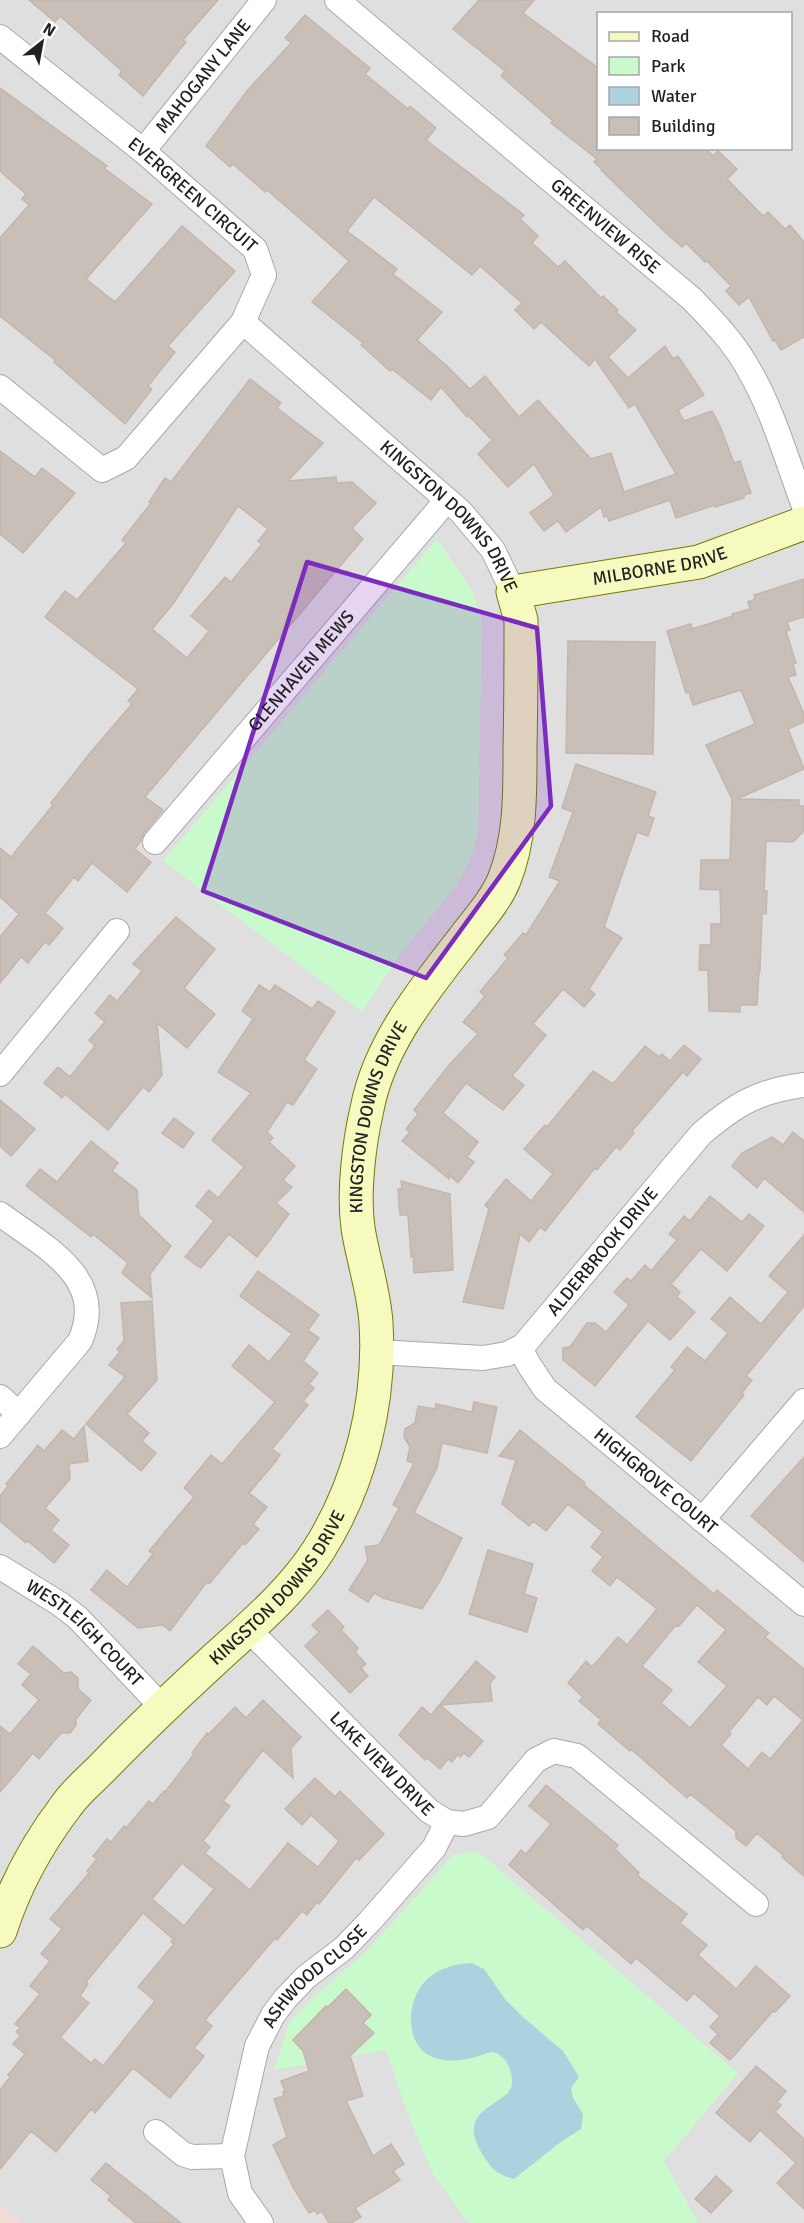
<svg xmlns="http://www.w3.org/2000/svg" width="804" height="2223" viewBox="0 0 804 2223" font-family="Signika,sans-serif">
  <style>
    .residential { fill: #e0dfdf; fill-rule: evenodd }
    .commercial { fill: #f2dad9 }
    .park { fill: #c8facc }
    .water { fill: #aad3df }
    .building { fill: #c7bfb8; stroke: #c4b6ab; stroke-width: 1.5; fill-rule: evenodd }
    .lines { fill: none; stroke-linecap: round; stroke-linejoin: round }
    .street-casing { stroke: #a9a9a9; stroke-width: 26 }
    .secondary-casing { stroke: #707d05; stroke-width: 35 }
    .street { stroke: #fff; stroke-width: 24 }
    .secondary { stroke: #f7fabf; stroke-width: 33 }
    .marked { fill: #7b2cbf; fill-opacity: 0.2; stroke: #7b2cbf; stroke-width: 4.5; stroke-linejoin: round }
    .labels { text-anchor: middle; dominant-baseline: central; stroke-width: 6; stroke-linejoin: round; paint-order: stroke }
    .street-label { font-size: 18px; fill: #222; stroke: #fff }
  </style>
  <rect width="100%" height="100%" fill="#f2efe9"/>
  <path class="residential" d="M0,0H804V2223H22L0,2204ZM598,14H790V148H598Z"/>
  <path class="commercial" d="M0,2204L22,2223H0Z"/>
  <g class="park">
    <path d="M437,539L473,592L482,621L478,831L473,851L467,867L455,887L400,955L362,1012L163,861Z"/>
    <path d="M477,1851L738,2073L664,2161L698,2223H469L464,2218L434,2175L414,2131L386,2050L274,2070L290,2021L318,1993L366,1952L453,1855Z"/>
  </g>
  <path class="water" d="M472,1963L484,1969L505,1999L524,2018L563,2051L579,2077L571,2088L573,2098L583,2114L581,2129L562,2141L514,2179C498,2175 492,2170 483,2155C450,2103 517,2107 512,2079C511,2068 504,2053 492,2052C488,2052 482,2055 479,2056C461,2061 437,2065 422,2050C413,2040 411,2031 411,2017C413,1982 438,1964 472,1963Z"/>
  <g class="building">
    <path d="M29,0H218L183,40L186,42L143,96L119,75L122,71L60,16L55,22Z"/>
    <path d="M479,0H534L523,13L598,68V148H705L713,156L718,151L737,169L727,179L763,216L768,212L785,229L790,225L804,242V337L781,350L775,340L773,341L749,297L739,305L726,291L731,286L707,261L705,262L686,243L682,247L666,233L601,170L602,169L594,162L597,159L551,123L553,121L501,76L505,71L453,29Z"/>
    <path d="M305,15L370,68L365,74L408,109L410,106L436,128L426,140L524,215L520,219L538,236L532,243L558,267L565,261L601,298L603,296L618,310L616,312L636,330L608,357L628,378L665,346L673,359L678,356L704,395L678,410L684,421L712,411L720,426L734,463L740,461L751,493L744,495V498L715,507V505L676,518L670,500L609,521L607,516L604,517L601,507L566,532L558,521L544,531L530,513L554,495L534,464L508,487L478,454L492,440L468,415L467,417L441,387L431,400L392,369L390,371L361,345L363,343L312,302L349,261L267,190L265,192L233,164L230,167L206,146L247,91L291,43L285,38ZM374,197L472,275L480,266L522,303L515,310L534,329L541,322L589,366L595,359L629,408L635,404L676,474L624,492L611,453L591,459L538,400L519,417L485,376L470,389L446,365L417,340L442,312L393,274L397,269L347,231Z"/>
    <path d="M0,88L107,166L104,168L152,204L86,279L115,302L182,226L235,271L168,346L175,352L148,386L152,389L125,424L54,362L55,360L0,316V238L29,205L22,199L26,194L0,171Z"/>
    <path d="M250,379L281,403L277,408L323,443L288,481L336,477L337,483L352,482L376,503L352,528L363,539L145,797L163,810L144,833L141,841L135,849L151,862L127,892L92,863L78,881L74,877L45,913L63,928L49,945L45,942L28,963L21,957L0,983V937L19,914L0,897V848L11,857L53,805L51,803L90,753L132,704L128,701L138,689L45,617L65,591L77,600L126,543L122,540L151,503L149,502L165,478L171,482ZM238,506L268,529L258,541L262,544L231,582L225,577L191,616L209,631L187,658L152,629L173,604Z"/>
    <path d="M0,451L35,477L42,468L75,493L23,553L0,534Z"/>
    <path d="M804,579V617L787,622L790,630L786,631L796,663L793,664L796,675L788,677L804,714V722L788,729L804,769L737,799L799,800V806H804V831L793,842L766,841L764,891H767L766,914L762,913L760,971H759L757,1005H740V1012L709,1011L708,970H699L700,945H711V924H721L720,890L700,889L701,860H730L732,799L706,745L755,724L741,690L693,705L689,692L686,693L667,631L691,624L692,629L733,616L732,614L750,609L748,602L755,599L754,595Z"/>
    <path d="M568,641L655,642L653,754L566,753Z"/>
    <path d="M576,764L656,792L648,816L654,818L648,836L637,832L604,927L622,938L589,989L595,994L584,1007L563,989L533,1024L546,1035L512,1076L524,1085L503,1110L466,1083L443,1113L478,1142L467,1157L474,1162L458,1183L449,1175V1179L402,1141L410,1132L406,1129L418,1114L414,1110L449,1065L478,1034L463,1022L485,996L480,992L508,958L504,955L523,933L526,935L560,881L549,877L573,812L562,808Z"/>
    <path d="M176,917L215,949L184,988L215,1014L187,1048L157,1023L162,1075L149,1092L143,1087L108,1130L65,1094L62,1098L44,1083L58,1067L70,1077L95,1046L89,1040L105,1022L95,1013L110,995L117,1001L142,971L133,964Z"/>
    <path d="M259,985L270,992L275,985L312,1009L318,1001L335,1012L304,1060L317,1069L293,1105L287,1102L267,1132L273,1138L269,1142L295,1166L283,1180L292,1187L276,1203L289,1214L257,1257L229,1234L201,1268L185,1257L214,1221L196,1206L209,1190L218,1198L244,1167L212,1140L251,1093L218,1072L253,1019L242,1011Z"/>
    <path d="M684,1045L701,1059L687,1076L681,1070L683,1072L632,1131L634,1133L620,1150L616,1147L597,1170L595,1168L545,1231L540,1227L529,1242L520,1234L503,1309L463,1302L489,1209L485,1205L506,1179L531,1201L553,1174L524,1149L545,1125L547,1127L593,1071L613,1084L645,1046L659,1057L662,1054L670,1061Z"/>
    <path d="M0,1100L35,1129L11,1156L0,1146Z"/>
    <path d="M174,1118L194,1133L183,1148L162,1133Z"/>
    <path d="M793,1132L804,1141V1212L764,1178L757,1188L732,1166L742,1153L772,1137L783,1145Z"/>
    <path d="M91,1141L118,1163L112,1171L137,1190L139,1215L171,1246L150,1274L152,1298L122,1273L128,1263L93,1234L91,1237L26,1186L40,1169L57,1182Z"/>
    <path d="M401,1181L450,1194L453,1270L414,1273L413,1256L411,1257L408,1215H400L398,1189H402Z"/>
    <path d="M710,1196L742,1222L749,1214L764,1226L727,1271L701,1249L671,1284L680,1292L677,1297L695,1312L670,1340L648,1321L595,1386L563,1360V1348L570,1347L587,1323H595L606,1332L629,1305L614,1292L627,1278L631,1281L645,1265L651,1271L677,1240L669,1234L684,1216L690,1221Z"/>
    <path d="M804,1235V1306L746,1376L752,1380L742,1393L744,1395L691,1461L636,1417L675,1370L671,1367L687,1347L705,1361L728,1333L711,1319L730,1297L761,1324L788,1292L769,1276Z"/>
    <path d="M258,1271L319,1315L308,1330L319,1338L303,1361L318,1373L309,1384L314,1388L303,1401L308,1405L272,1449L280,1455L276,1460H277L249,1493L267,1507L253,1524L259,1529L245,1545L243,1543L210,1583H206L170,1631L163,1625L138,1628L91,1590L107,1570L127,1587L153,1554L149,1551L194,1497L184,1488L211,1455L222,1464L275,1402L232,1366L249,1345L269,1362L292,1334L240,1296Z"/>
    <path d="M152,1301L157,1380L127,1414L149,1433L142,1441L156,1453L141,1471L86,1424L125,1377L109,1365L120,1352L117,1349L124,1341L121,1303Z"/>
    <path d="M474,1402L497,1407L487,1453L442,1443L437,1468L414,1513L462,1538L440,1581L422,1609L383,1598L374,1593L368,1602L349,1590L368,1560L365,1547L379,1545L399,1508L393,1505L414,1463L407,1461L410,1447L404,1437L405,1429L415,1423L418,1406L435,1409L436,1404L472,1412Z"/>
    <path d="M84,1426L88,1461L69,1464L70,1479L45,1508L59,1520L51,1530L69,1545L54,1563L28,1541L26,1543L0,1521V1496L8,1486L6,1484L38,1445L44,1451L62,1430L74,1439Z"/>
    <path d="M520,1430L585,1483L584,1485L714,1594L717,1590L769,1633L765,1637L804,1669V1876L782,1857L784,1856L757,1833L746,1846L736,1838V1831L690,1794L687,1798L631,1749L630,1751L598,1724L601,1720L579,1701L583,1697L568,1683L586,1661L592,1667L618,1637L627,1645L657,1609L617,1577L610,1586L592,1571L603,1557L591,1547L603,1532L568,1504L546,1531L533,1521L529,1526L502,1504L516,1460L499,1456ZM697,1605L726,1630L698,1662L727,1686L690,1728L661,1703L672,1690L642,1666L676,1625L678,1627ZM774,1696L803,1720L770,1759L762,1752L748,1769L721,1745L731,1734L729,1732L758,1697L767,1705Z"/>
    <path d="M804,1457V1562L751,1516Z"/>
    <path d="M488,1550L533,1564L524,1594L537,1598L527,1632L469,1614Z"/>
    <path d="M328,1610L344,1627L341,1630L358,1648L355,1652L366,1664L361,1668L368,1676L350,1693L305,1646L319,1632L312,1625Z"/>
    <path d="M33,1646L64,1673L71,1672L78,1678V1689L91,1700L76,1719V1725L70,1733H61L39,1759L33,1753L0,1792V1726L10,1734L39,1700L22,1685L31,1674L18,1664Z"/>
    <path d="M476,1661L495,1677L490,1683L492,1701L440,1705L483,1741L469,1757L464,1753L460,1757L458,1754L452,1762L448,1759L440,1769L427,1758L425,1760L399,1735L422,1707L431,1715Z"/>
    <path d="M263,1700L301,1737L291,1748L293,1778L263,1750L223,1801L230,1806L203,1841L210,1847L205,1853L250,1890L288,1843L318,1867L339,1841L311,1815L302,1825L285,1809L315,1778L335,1797L340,1791L384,1834L359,1860L356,1858L319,1904L317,1902L307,1915L302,1911L277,1940L275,1938L205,2020L212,2026L194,2048L204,2056L170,2098L133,2068L95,2113L91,2109L56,2152L31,2131L0,2169V2090L10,2077L8,2075L25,2054L13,2044L21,2035L16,2032L20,2028L15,2024L40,1994L30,1986L50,1961L41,1954L62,1929L50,1919L89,1873L87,1871L97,1859L93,1856L107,1839L111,1842L124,1826L126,1828L149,1801L153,1804L164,1791L165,1792L194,1754L192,1753L207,1733L208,1735L235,1707L246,1718ZM182,1863L214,1889L184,1926L152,1899ZM143,1913L173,1939L171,1942L174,1944L138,1987L155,2001L103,2066L95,2059L91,2063L61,2038L62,2035L89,2003L80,1996L88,1984L86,1982Z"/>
    <path d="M546,1785L618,1845L615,1849L639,1873L637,1875L687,1914L680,1923L707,1945L698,1955L736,1989L756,1966L790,1996L775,2012L773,2011L730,2060L710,2043L718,2034L710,2027L720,2016L694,1993L687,2001L636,1958L631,1964L587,1926L583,1930L509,1865L521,1850L526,1854L551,1824L529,1806Z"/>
    <path d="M346,1989L371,2015L363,2023L374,2033L350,2056L363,2096L346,2101L373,2156L391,2144L404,2164L393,2171L400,2180L355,2208L361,2217L351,2223H329L322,2211L317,2214L315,2210L309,2213L294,2189L273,2145L287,2137L274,2099L284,2096L283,2092L285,2091L281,2081L309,2071L303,2051L293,2040L326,2006L328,2007Z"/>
    <path d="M756,2066L786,2091L777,2102L781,2105L775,2112L804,2139V2209L777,2183L796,2163L760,2130L750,2142L716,2113Z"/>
    <path d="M106,2163L181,2223H136L108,2200L111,2196L91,2180Z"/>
    <path d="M716,2176L732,2191L711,2213L695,2199Z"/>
  </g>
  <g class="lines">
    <g class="street-casing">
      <g id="street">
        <path id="s1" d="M337,0L692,299C711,319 731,339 745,363C772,407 786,458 804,506"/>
        <path id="s2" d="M0,37L143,151L255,249L264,275L243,322L126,458L102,470L0,387"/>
        <path id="s3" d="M143,151L264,0"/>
        <path id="s4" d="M243,322L461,512L493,550L513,592"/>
        <path id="s5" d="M155,842L447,500"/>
        <path d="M0,1074L117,931"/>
        <path d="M0,1214C44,1247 108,1277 80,1341L0,1436"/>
        <path id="s6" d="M520,1348L529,1365L545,1389L804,1604"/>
        <path id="s7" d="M377,1352L483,1358L507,1354L523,1346L701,1134C736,1104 758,1091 804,1085"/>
        <path d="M0,1397L19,1414"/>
        <path d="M702,1520L804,1401"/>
        <path id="s8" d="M0,1567L60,1604L78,1618L162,1707"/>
        <path id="s9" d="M248,1629L429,1811L447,1822L464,1824L488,1817L536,1760L554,1751L577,1756L756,1904"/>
        <path d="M156,2132L183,2154L192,2157L232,2156"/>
        <path id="s10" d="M261,2223L240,2193L232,2156L257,2046L273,2015L285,1999L306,1977L344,1948L370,1921L434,1848L447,1822"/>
      </g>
    </g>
    <g class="secondary-casing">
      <g id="secondary">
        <path id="s11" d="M0,1931C14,1887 38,1843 66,1806C77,1790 94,1777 107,1763C142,1727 178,1693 215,1659C251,1626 291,1593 318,1551C360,1485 381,1402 376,1323C374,1291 363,1260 358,1228C353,1192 359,1144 367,1109C379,1045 423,991 462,941C476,922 495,902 504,880C521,838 520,792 520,747C521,705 521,663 521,620L513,592L699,562L804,523"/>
      </g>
    </g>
    <use href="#street" class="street"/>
    <use href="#secondary" class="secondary"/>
  </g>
  <path class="marked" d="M307,562L537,628L551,806L426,978L203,891Z"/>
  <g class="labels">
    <g class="street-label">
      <text stroke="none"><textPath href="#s3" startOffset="96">MAHOGANY LANE</textPath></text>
      <text stroke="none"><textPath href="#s2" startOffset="249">EVERGREEN CIRCUIT</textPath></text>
      <text stroke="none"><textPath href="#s1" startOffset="351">GREENVIEW RISE</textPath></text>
      <text stroke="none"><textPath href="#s4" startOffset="285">KINGSTON DOWNS DRIVE</textPath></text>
      <text stroke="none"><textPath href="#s11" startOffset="1666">MILBORNE DRIVE</textPath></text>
      <text stroke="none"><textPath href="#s5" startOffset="225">GLENHAVEN MEWS</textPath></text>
      <text stroke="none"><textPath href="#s11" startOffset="951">KINGSTON DOWNS DRIVE</textPath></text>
      <text stroke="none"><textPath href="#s7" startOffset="272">ALDERBROOK DRIVE</textPath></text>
      <text stroke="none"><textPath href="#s6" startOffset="192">HIGHGROVE COURT</textPath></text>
      <text stroke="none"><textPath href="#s11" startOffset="447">KINGSTON DOWNS DRIVE</textPath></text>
      <text stroke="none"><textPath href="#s8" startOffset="108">WESTLEIGH COURT</textPath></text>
      <text stroke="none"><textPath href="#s9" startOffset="190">LAKE VIEW DRIVE</textPath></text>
      <text stroke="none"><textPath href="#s10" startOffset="279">ASHWOOD CLOSE</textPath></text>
    </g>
  </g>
  <rect x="597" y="12" width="195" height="138" fill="#ffffff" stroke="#a7a7a7" stroke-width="1.5"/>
  <rect x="609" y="32" width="30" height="9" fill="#f7fabf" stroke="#a7a7a7" stroke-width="1.5"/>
  <text x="651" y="42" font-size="18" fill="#222222">Road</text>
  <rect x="609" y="57" width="30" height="18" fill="#c8facc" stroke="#a7a7a7" stroke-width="1.5"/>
  <text x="651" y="72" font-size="18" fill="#222222">Park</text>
  <rect x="609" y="87" width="30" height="18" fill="#aad3df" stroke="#a7a7a7" stroke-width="1.5"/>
  <text x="651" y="102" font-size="18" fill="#222222">Water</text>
  <rect x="609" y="117" width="30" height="18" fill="#c7bfb8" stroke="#a7a7a7" stroke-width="1.5"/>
  <text x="651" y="132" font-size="18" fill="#222222">Building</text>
  <g transform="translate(42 42) rotate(31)" stroke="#ffffff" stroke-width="4.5" paint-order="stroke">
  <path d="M0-4.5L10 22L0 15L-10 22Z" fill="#222222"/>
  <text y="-9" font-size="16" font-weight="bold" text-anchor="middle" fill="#222222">N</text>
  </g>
</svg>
